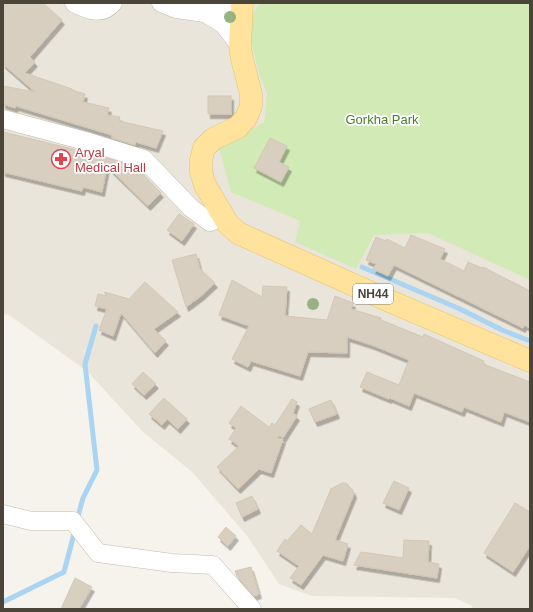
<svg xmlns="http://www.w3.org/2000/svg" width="533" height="612" viewBox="0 0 533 612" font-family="Helvetica,sans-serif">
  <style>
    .residential { fill: #eae5da }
    .green { fill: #d2eab5 }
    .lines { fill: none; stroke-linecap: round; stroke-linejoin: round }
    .stream { stroke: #a9d4f2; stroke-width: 5 }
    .building { fill: #d8cfc1; stroke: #d3c7b4; filter: url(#shadow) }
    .minor-casing { stroke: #c2bbae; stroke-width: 19 }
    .major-casing { stroke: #e6c16a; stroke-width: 23 }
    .minor { stroke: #fff; stroke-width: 18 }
    .major { stroke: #ffe39c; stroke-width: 22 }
    .tree { fill: #97b381 }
    .labels { text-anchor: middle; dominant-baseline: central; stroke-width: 3.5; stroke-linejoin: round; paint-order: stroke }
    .shield { fill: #fff; stroke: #817c74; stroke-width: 1 }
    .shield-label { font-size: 12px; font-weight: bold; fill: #4b4439 }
    .park-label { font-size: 13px; fill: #4a7f2a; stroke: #fff }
    .health-label { font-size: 13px; fill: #be3a42; stroke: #fff; text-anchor: start }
  </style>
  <defs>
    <filter id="shadow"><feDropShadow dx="2.5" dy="4.5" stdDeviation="0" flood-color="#0004"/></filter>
  </defs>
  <rect width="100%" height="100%" fill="#f6f3ec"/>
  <path class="residential" d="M3,3H530V609H472V606L455,598L312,596L279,584L248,537L192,472L142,431L88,372L9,315L3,314Z"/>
  <path class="green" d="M260,3H530V280L428,233L374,235L356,269L295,242L300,221L231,192L219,148L264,122L267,94L258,70L250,35L251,16Z"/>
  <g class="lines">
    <g class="stream">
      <path d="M362,267L460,309L502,330L530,341"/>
      <path d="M77,520L83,498L97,470L85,364L96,326"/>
      <path d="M3,602L64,572L75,530"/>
    </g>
  </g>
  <g class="building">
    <path d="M3,3H43L62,20L30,57L35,62L25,73L72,89V90L85,94L83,102L109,108L107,115L120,117L119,121L163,131L156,148L136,142L135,145L112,138V135L16,106L15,108L3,104V86L35,92L3,64Z"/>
    <rect x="208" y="96" width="23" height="18"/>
    <path d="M3,132L97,155L136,167L161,193L148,206L107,166L102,192L83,187L82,191L3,172Z"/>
    <path d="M270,138L287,146L279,162L289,167L281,182L254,168Z"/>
    <path d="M179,214L194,224L182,241L167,230Z"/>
    <path d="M411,235L445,249L440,259L464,271L468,262L482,268L483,267L530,291V328L524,325L523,328L394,265L388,276L373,269L376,264L366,260L376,237L386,241L387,239L405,248Z"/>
    <path d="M196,254L200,269L215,283L201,296L186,307L172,260Z"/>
    <path d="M232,280L262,297L263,286L287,287L285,316L327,320L335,296L353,303L351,309L381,318V320L423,337L424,334L484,361L483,364L530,382V422L504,412L501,422L464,407L462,412L414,393L409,406L390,398L389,399L360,387L367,372L399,385L409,360L372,345L347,337V353L308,352L300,376L251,361L248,367L232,359L249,326L219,315Z"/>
    <path d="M145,282L178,312L154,329L166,341L155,353L121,313L113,336L99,330L107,309L95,306L98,294L107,296L104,292L129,299Z"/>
    <path d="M143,372L156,384L144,395L132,384Z"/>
    <path d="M164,398L187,419L178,429L167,419L162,425L149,414Z"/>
    <path d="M292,399L297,402L293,413L297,416L283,438L280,436L275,438L283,439L271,473L259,469L238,489L217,467L239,446L229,439L236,428L229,423L241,406L269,427L272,423L275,425Z"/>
    <path d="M331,400L337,414L315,422L309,409Z"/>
    <path d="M394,481L409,488L399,510L383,503Z"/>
    <path d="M342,483H346L352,489L354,494L335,540L348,544L343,561L323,555L301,585L290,578L299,566L277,551L285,539L287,541L301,525L312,534L331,489Z"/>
    <path d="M252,496L258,509L242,517L236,503Z"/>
    <path d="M515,503L530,512V546L513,572L484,553Z"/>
    <path d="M226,527L236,536L228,546L218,537Z"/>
    <path d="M404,540L429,541L428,562L439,564L437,578L354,565L361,552L403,558Z"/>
    <path d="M251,567L259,594L254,596L237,576L235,571Z"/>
    <path d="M75,578L92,587L79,609H61Z"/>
  </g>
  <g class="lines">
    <g class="minor-casing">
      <g id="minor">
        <path d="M74,3C87,10 102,16 113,3"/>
        <path d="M161,3L176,9L205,13L228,3"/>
        <path d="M205,13L223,24L240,46"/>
        <path d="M3,119L89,142L144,159L191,208L210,222L224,216"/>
        <path d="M3,514L31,521H73L98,553L172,563L213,565L252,609"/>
      </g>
    </g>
    <g class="major-casing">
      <path id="major" d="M242,3L240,46L242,59L251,94V106L246,118L238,127L213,139L204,148L201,160V172L205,185L228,224L238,233L387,300L530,361"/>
    </g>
    <use href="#minor" class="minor"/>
    <use href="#major" class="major"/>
  </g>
  <g class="tree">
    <circle cx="230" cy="17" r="6"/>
    <circle cx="313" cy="304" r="6"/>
  </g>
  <defs>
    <g id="pharmacy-ring" transform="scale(1)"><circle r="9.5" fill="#fff" stroke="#e0444e" stroke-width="1.5"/><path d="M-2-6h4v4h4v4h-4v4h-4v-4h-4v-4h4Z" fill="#e0444e"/></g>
  </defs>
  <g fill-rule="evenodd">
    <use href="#pharmacy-ring" x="61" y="159"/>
  </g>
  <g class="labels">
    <rect class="shield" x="353" y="284" width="40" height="20" rx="3"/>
    <g class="shield-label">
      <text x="373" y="294">NH44</text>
    </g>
    <g class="park-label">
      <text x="382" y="119">Gorkha Park</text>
    </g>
    <g class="health-label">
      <text x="75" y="152">Aryal<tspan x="75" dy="15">Medical Hall</tspan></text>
    </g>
  </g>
  <rect width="533" height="612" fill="none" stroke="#4b4439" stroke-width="8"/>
</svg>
